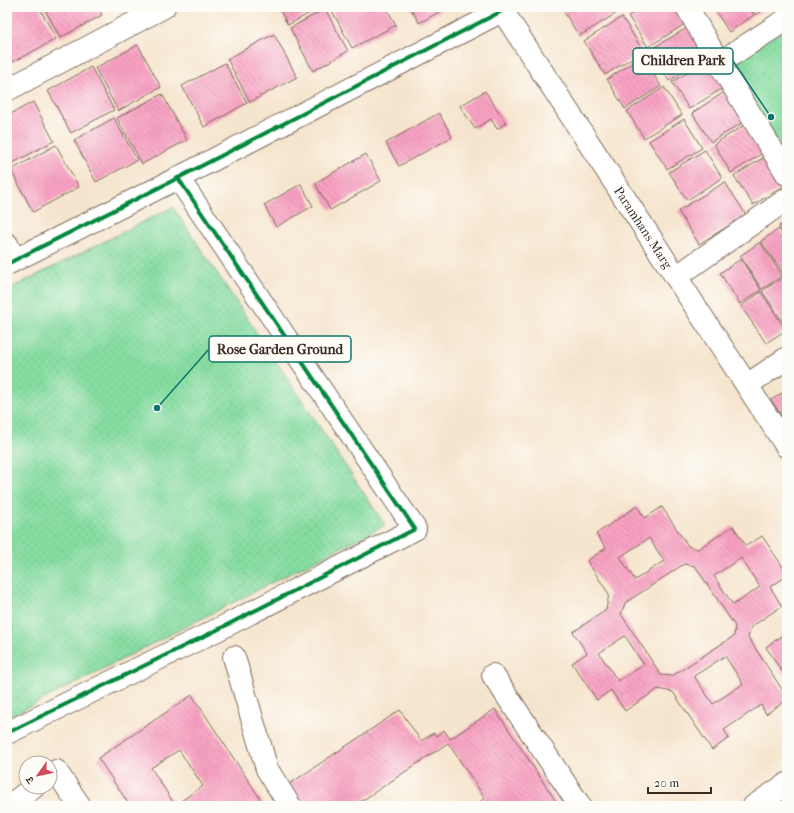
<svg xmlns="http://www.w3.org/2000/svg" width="794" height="813" viewBox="0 0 794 813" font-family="'IM FELL French Canon','Noto Serif Devanagari',serif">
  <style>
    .green { fill: url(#green-dots); stroke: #60835f }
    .building { fill: url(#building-back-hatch); fill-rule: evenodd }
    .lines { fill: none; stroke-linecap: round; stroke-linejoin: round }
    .minor-casing { stroke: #7c6b5c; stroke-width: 24 }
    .minor { stroke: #fff; stroke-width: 22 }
    .cycleway-casing { stroke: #fdfcf7; stroke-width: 6 }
    .cycleway { stroke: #00873e; stroke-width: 4 }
    .labels { text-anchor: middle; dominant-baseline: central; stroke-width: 4; stroke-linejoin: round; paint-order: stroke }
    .street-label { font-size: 13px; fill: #3b2a1e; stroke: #fdfcf7 }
    .leader { fill: none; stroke: #0f766e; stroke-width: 1.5 }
    .callout-dot { fill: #0f766e; stroke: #fdfcf7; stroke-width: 1.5 }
    .callout { fill: #fdfcf7; stroke: #0f766e; stroke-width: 1.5 }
    .callout-label { font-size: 14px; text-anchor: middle; font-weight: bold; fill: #3b2a1e }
  </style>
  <defs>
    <pattern id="green-dots" width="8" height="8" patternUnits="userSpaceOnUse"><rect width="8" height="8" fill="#85dca0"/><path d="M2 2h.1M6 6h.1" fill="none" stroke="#74bd89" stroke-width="1.8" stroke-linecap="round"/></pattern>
    <pattern id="building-back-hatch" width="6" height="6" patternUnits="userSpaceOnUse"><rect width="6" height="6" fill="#f9a2c3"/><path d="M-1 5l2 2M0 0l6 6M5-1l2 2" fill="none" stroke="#cb849e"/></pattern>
  </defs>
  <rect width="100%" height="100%" fill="#fdfcf7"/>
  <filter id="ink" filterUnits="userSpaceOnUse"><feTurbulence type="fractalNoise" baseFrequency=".025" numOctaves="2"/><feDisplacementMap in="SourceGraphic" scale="8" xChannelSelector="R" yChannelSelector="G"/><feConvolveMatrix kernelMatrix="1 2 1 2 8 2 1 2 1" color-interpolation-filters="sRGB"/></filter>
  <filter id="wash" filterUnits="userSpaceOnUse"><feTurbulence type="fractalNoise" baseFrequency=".012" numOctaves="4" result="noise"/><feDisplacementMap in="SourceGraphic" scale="16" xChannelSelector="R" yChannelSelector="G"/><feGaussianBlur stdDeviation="0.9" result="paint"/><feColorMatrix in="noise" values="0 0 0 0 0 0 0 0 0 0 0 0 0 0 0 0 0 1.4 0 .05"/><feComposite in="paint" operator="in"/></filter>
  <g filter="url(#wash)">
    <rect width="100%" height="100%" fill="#f6e5ce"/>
    <g class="green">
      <path d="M787,23V172L724,61Z"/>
      <path d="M173,207L385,525L7,718V290Z"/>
    </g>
    <g id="blocks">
      <g class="building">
        <path d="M15,7H39L56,39L13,62L7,51V11Z"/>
        <path d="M44,7H98L102,15L60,38Z"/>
        <path d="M278,7H321L288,25Z"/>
        <path d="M330,7H386L396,25L352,48Z"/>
        <path d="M410,7H448L419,23Z"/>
        <path d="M561,7H613L617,13L579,36Z"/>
        <path d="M642,7H675L685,24L648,47L628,16Z"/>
        <path d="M713,7H748L754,15L729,32Z"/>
        <path d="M751,7H768L756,15Z"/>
        <path d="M325,9L348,51L313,71L290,28Z"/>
        <path d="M622,17L643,51L605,75L584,41Z"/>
        <path d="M690,26L709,56L669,81L650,50Z"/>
        <path d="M274,34L297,77L250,102L227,59Z"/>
        <path d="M138,45L161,87L118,111L95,68Z"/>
        <path d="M642,57L661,86L625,109L607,79Z"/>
        <path d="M711,58L728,85L689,109L672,82Z"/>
        <path d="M225,63L247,103L204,127L182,86Z"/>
        <path d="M91,67L114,110L71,133L48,91Z"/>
        <path d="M664,87L682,115L644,138L627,111Z"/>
        <path d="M485,91L506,123L497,129L491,119L475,129L460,106Z"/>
        <path d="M726,91L745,121L711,142L692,113Z"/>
        <path d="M162,94L187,140L142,164L117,118Z"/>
        <path d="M33,102L54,141L9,165L7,162V116Z"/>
        <path d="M439,113L452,137L399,166L386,143Z"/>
        <path d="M114,118L137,160L96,182L74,140Z"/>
        <path d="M684,119L702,148L667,169L649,141Z"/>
        <path d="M748,123L766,151L731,173L714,144Z"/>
        <path d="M56,145L79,187L33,212L11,170Z"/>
        <path d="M705,150L722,178L687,200L669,172Z"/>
        <path d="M771,153L787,184L753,205L734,176Z"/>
        <path d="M366,154L381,181L330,210L315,183Z"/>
        <path d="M725,182L746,215L699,244L678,211Z"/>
        <path d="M301,184L313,206L276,227L264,205Z"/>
        <path d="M787,221V238L779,226Z"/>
        <path d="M779,229L787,240V272L783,274L761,241Z"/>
        <path d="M760,242L782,276L762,289L740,256Z"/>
        <path d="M741,259L761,290L740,304L720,273Z"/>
        <path d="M785,276L787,278V328L762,291Z"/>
        <path d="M761,292L786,330L766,343L741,306Z"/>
        <path d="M787,390V424L771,400Z"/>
        <path d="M637,506L645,518L662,507L688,546L698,549L733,526L746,546L762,536L787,573V576L770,587L782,606L751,627L748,637L787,697V700L766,714L761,705L724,730L729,738L712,750L673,692L658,689L625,711L611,690L597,700L572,663L587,653L573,632L606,610L609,594L587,561L606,548L596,534ZM649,538L664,561L635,580L620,557ZM741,558L760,587L733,605L714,576ZM684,564L695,566L735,626L734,636L672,676L661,675L621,614L625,603ZM625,636L644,665L618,681L599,653ZM725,656L743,684L713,704L694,676Z"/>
        <path d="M787,632V679L766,647Z"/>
        <path d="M192,695L265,806H130L98,758ZM179,750L203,786L175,805L151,768Z"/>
        <path d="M495,709L559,806H474L485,798L448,743L360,802L363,806H298L285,787L400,710L421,741L434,733L436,736L444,730L450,739Z"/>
      </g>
    </g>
  </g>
  <g filter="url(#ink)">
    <use href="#blocks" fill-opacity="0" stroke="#7c6b5c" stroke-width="1"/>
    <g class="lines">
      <g class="minor-casing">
        <g id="minor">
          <path id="s1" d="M500,7L787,447"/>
          <path d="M687,7L719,63L787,19"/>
          <path d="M719,63L787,174"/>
          <path d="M7,90L164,7"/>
          <path d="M7,244L14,260"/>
          <path d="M7,264L178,178L502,11"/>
          <path d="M676,277L787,199"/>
          <path d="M747,385L787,358"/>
          <path d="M234,657L267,769L290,806"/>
          <path d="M493,675L580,806"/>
          <path d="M7,733L221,628L415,529L178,178"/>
          <path d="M50,776L56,771L80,806"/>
          <path d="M9,806L34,787"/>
          <path d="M754,806L787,784"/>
        </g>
      </g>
      <use href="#minor" class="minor"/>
      <g class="cycleway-casing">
        <g id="cycleway">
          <path d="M7,264L178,178L502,11"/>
          <path d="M7,733L221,628L415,529L178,178"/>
        </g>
      </g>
      <use href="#cycleway" class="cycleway"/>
    </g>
  </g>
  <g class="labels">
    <g class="street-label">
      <text stroke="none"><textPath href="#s1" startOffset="263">Paramhans Marg</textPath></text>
    </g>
  </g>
  <path class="leader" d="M771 117L733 61M157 408L209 349"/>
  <g class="callout-dot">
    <circle cx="771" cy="117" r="4"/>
    <circle cx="157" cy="408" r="4"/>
  </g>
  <g class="callout">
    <rect x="633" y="48" width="100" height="26" rx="4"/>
    <rect x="209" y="336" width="142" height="26" rx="4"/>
  </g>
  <g class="callout-label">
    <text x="683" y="65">Children Park</text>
    <text x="280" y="354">Rose Garden Ground</text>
  </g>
  <rect width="794" height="813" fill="none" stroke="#fdfcf7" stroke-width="24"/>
  <g transform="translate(38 775) rotate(237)"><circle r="19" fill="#fdfcf7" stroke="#afa8a0"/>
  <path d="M0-3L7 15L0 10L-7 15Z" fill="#d1495b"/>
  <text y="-6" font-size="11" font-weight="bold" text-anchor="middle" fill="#3b2a1e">उ</text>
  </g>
  <path d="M648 787v6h63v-6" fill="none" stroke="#3b2a1e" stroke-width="2"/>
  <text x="654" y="787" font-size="12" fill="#3b2a1e" stroke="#fdfcf7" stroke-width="3" paint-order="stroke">20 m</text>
</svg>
